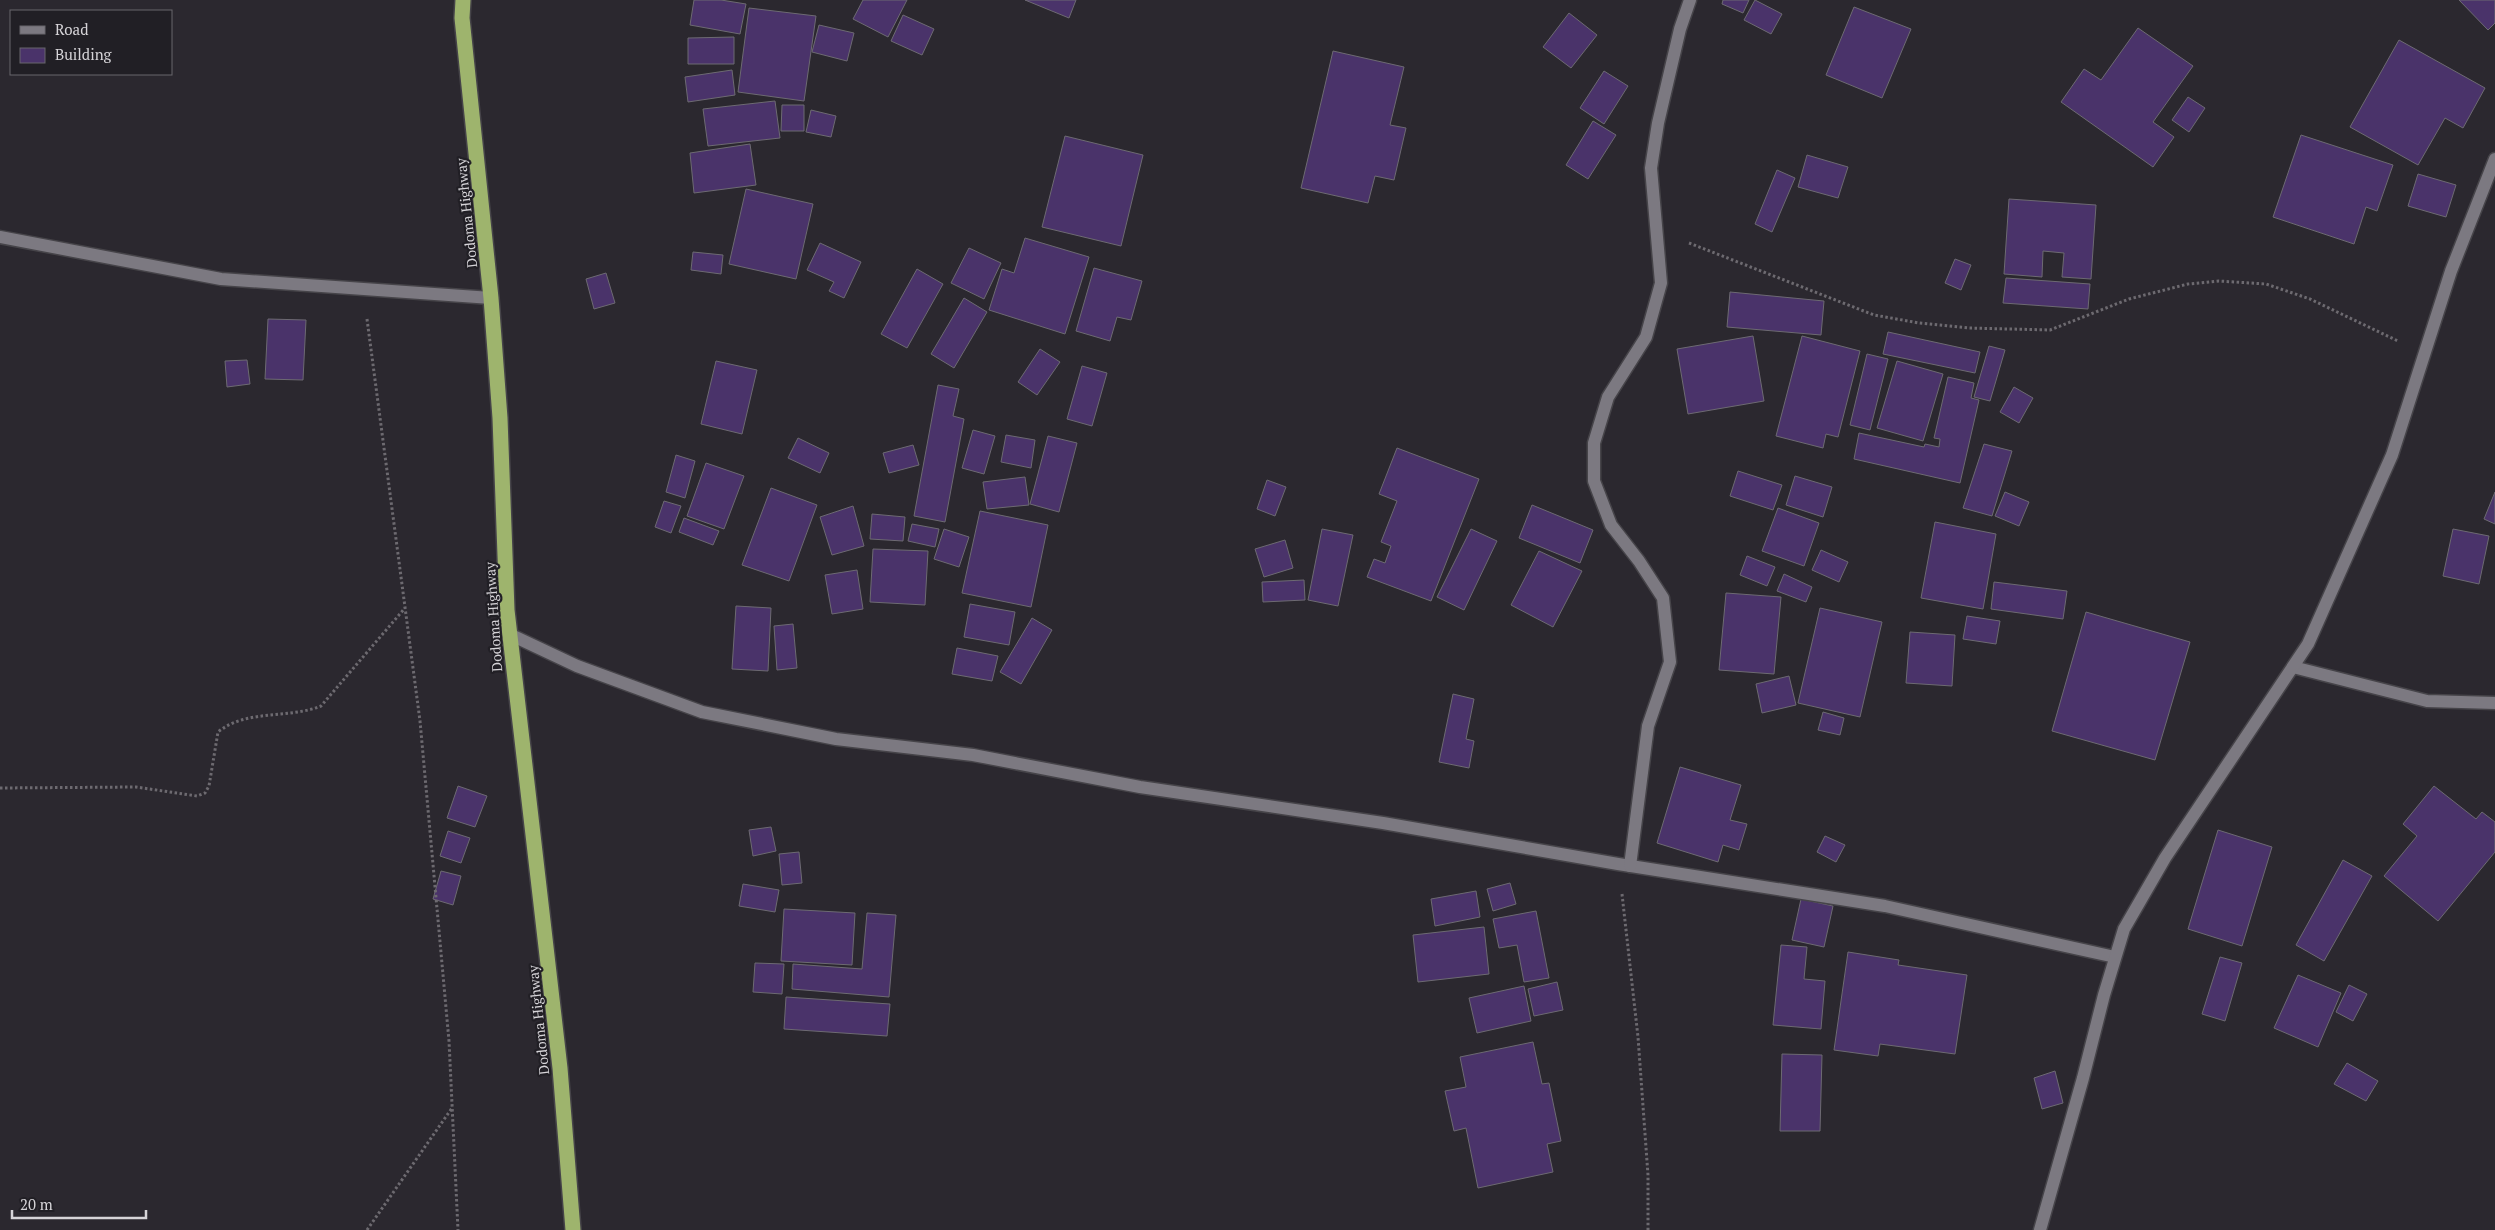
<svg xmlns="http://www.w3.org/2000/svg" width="2495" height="1230" viewBox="0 0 2495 1230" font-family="'PT Serif',serif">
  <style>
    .building { fill: #4a336a; stroke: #6d6a72 }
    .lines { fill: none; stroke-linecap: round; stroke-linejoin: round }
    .minor-casing { stroke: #464449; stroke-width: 15 }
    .highway-casing { stroke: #464449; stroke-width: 18 }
    .path { stroke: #6d6a70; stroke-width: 3; stroke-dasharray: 2.5 2.5; stroke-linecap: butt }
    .minor { stroke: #7c7981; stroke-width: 12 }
    .highway { stroke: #9eb46d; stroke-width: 15 }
    .labels { text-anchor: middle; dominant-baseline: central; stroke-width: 4.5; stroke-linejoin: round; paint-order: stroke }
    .street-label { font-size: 14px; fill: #d6d4d8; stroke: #211f25 }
  </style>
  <rect width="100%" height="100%" fill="#2b282f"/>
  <g class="building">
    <path d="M694,0H721L746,4L740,34L690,25Z"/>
    <path d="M863,0H907L888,37L853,19Z"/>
    <path d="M1025,0H1076L1069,18Z"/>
    <path d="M1723,0H1749L1743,13L1722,4Z"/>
    <path d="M1755,0L1782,14L1771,34L1744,20Z"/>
    <path d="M2459,0H2495V23L2488,30Z"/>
    <path d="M1854,7L1911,29L1882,98L1826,75Z"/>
    <path d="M749,8L816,16L804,101L738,92Z"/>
    <path d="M1569,13L1597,35L1571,68L1543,47Z"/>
    <path d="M903,15L934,29L922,55L891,41Z"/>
    <path d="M819,25L854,33L847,61L812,52Z"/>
    <path d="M2138,28L2193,66L2153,122L2174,137L2153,167L2061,102L2084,69L2101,80Z"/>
    <path d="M734,37V64H688V38Z"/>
    <path d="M2399,40L2485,88L2463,128L2445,118L2418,165L2350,127Z"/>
    <path d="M1333,51L1404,67L1390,125L1406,128L1394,180L1375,176L1368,203L1301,188Z"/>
    <path d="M732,70L735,95L688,102L685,77Z"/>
    <path d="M1604,71L1628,86L1604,124L1580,108Z"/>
    <path d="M2188,97L2205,108L2189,132L2172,120Z"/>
    <path d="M775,101L780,138L708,146L703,109Z"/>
    <path d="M782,105H804V131H781Z"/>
    <path d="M811,110L836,116L831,137L806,132Z"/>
    <path d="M1593,121L1616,135L1588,179L1566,165Z"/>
    <path d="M2301,135L2393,165L2377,211L2366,207L2354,244L2273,217Z"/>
    <path d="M1065,136L1143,155L1121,246L1042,227Z"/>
    <path d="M750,144L756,185L694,193L690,153Z"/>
    <path d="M1807,155L1848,167L1838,198L1798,187Z"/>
    <path d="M1777,170L1795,178L1772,232L1755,224Z"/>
    <path d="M2418,174L2456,185L2446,217L2408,206Z"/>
    <path d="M746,189L813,204L796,279L729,264Z"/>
    <path d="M2009,199L2096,205L2091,279L2062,277L2064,253L2043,251L2042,277L2004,274Z"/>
    <path d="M1025,238L1089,257L1065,334L989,310L1002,269L1014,273Z"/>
    <path d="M820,243L861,262L844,298L829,291L834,282L807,270Z"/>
    <path d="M969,248L1001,263L984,299L951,283Z"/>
    <path d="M693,252L723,255L721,274L691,270Z"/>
    <path d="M1955,259L1971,265L1961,290L1945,283Z"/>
    <path d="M1094,268L1142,281L1131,320L1117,317L1110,341L1076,331Z"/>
    <path d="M917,269L943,284L907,348L881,334Z"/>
    <path d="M606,273L615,303L594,309L586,279Z"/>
    <path d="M2006,278L2090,284L2088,309L2003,303Z"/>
    <path d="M1730,292L1824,301L1821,335L1727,327Z"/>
    <path d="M964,298L987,312L954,368L931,354Z"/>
    <path d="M268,319L306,320L303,380L265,379Z"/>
    <path d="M1888,332L1980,352L1975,373L1883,354Z"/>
    <path d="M1753,336L1764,401L1688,414L1677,349Z"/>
    <path d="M1802,336L1860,351L1838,437L1826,434L1823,448L1776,436Z"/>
    <path d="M1989,346L2005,350L1990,401L1974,397Z"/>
    <path d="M1040,349L1060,362L1037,395L1018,382Z"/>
    <path d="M1867,354L1888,359L1870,430L1850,425Z"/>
    <path d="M247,360L250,384L227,387L225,361Z"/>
    <path d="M716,361L757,370L742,434L701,424Z"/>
    <path d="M1897,361L1943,374L1923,441L1877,428Z"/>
    <path d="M1082,366L1107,373L1092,426L1067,419Z"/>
    <path d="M1948,377L1974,383L1971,398L1979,400L1960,483L1854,459L1859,433L1924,447L1925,444L1939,447L1940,439L1934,438Z"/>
    <path d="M938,385L959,389L953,416L964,419L945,522L914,516Z"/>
    <path d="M2014,387L2033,398L2019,423L2000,412Z"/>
    <path d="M973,430L995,436L984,474L962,468Z"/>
    <path d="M1006,435L1035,440L1031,468L1001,462Z"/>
    <path d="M1048,436L1077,443L1059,512L1030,504Z"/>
    <path d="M798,438L829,453L820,473L788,458Z"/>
    <path d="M1984,444L2012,451L1992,516L1963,508Z"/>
    <path d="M913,445L919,465L889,473L883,453Z"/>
    <path d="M1397,448L1479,479L1431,601L1367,577L1374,559L1385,563L1391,546L1381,542L1397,501L1379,494Z"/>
    <path d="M676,455L695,461L685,498L666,492Z"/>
    <path d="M706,463L744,476L724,529L687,516Z"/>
    <path d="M1738,471L1782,485L1773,510L1730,496Z"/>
    <path d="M1795,476L1832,487L1823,517L1786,505Z"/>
    <path d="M1025,477L1029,505L987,509L983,482Z"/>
    <path d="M1267,480L1286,487L1275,516L1257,509Z"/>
    <path d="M771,488L817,505L789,581L742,565Z"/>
    <path d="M2005,492L2029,502L2019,526L1995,516Z"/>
    <path d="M2495,492V524L2484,519Z"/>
    <path d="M664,501L681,506L671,533L655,527Z"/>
    <path d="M1532,505L1593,530L1580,563L1519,538Z"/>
    <path d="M853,506L864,546L832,555L820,517Z"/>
    <path d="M1778,508L1819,523L1804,566L1762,551Z"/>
    <path d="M980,511L1048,525L1031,607L962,593Z"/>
    <path d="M872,514L905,517L903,541L870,539Z"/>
    <path d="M684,518L719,531L713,545L679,532Z"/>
    <path d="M1935,522L1996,534L1983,609L1921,598Z"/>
    <path d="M912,524L939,529L935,547L908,541Z"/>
    <path d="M944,529L969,537L959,567L934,559Z"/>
    <path d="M1322,529L1353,535L1338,606L1308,600Z"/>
    <path d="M1471,529L1497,541L1464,610L1437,597Z"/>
    <path d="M2453,529L2489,536L2479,584L2443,576Z"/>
    <path d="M1285,540L1293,568L1264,577L1255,549Z"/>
    <path d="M873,549L928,551L925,605L870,602Z"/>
    <path d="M1821,550L1848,562L1839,582L1812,570Z"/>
    <path d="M1539,551L1582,571L1553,627L1511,605Z"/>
    <path d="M1747,556L1775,567L1767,586L1740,575Z"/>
    <path d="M857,570L863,609L832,614L825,575Z"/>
    <path d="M1784,574L1812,587L1806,602L1777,591Z"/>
    <path d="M1304,580L1305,600L1263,602L1262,582Z"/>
    <path d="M1994,582L2067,591L2063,619L1991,609Z"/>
    <path d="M1726,593L1781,597L1774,674L1719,670Z"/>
    <path d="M970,604L1015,612L1009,645L964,637Z"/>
    <path d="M736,606L771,608L768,671L732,669Z"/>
    <path d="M1820,608L1882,622L1860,717L1798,703Z"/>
    <path d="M2086,612L2190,642L2155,760L2052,731Z"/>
    <path d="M1967,616L2000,621L1996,644L1963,639Z"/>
    <path d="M1032,618L1052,630L1021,684L1000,672Z"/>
    <path d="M793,624L797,668L777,670L774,626Z"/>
    <path d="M1910,632L1955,635L1952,686L1906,683Z"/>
    <path d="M957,648L998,656L992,681L952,674Z"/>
    <path d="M1789,676L1796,705L1762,713L1756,684Z"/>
    <path d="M1453,694L1474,699L1466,739L1474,741L1469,768L1439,762Z"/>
    <path d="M1823,712L1844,718L1840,735L1818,730Z"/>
    <path d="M1680,767L1741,785L1730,820L1747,824L1739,850L1723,845L1718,862L1657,843Z"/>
    <path d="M458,786L487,796L475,827L447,818Z"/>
    <path d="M2434,786L2476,819L2482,812L2495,822V852L2438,921L2384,876L2417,836L2403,824Z"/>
    <path d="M771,827L776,851L753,856L749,830Z"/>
    <path d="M2218,830L2272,847L2242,946L2188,929Z"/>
    <path d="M448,831L470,838L461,863L440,856Z"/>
    <path d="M1825,836L1845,845L1836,862L1817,852Z"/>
    <path d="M799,852L802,883L782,885L779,854Z"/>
    <path d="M2343,860L2372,876L2324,961L2296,945Z"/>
    <path d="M441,871L461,876L453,905L433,899Z"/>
    <path d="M1510,883L1516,904L1493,911L1487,889Z"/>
    <path d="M743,884L779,890L775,912L739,906Z"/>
    <path d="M1476,891L1480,917L1435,926L1431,899Z"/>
    <path d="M1801,899L1833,906L1824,947L1792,940Z"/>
    <path d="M784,909L855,913L852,965L781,961Z"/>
    <path d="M1536,911L1549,978L1524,982L1517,945L1499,948L1493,919Z"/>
    <path d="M867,913L896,915L889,997L792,989L793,964L862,969Z"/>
    <path d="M1484,927L1489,974L1418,982L1413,935Z"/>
    <path d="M1781,945L1807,947L1804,979L1825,981L1821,1029L1773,1025Z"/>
    <path d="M1848,952L1899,960L1898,965L1967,975L1955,1054L1880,1044L1878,1056L1834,1050Z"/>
    <path d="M2220,957L2242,963L2225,1021L2202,1014Z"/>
    <path d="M755,963L784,964L782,994L753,992Z"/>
    <path d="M2298,975L2341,993L2318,1047L2274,1028Z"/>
    <path d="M1557,982L1563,1010L1534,1016L1528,989Z"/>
    <path d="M2349,985L2367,994L2353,1021L2336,1012Z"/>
    <path d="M1524,986L1531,1021L1477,1033L1469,998Z"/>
    <path d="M786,997L890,1004L887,1036L784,1029Z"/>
    <path d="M1533,1042L1542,1084L1549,1083L1561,1141L1547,1144L1553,1172L1478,1188L1466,1128L1454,1131L1445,1091L1466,1087L1460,1057Z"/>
    <path d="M1782,1054L1822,1055L1820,1131H1780Z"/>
    <path d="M2347,1063L2378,1081L2366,1101L2334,1084Z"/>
    <path d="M2055,1071L2063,1103L2042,1109L2034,1078Z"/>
  </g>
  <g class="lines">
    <g class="minor-casing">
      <g id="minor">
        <path d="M0,237L221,279L491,298"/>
        <path d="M509,634L577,666L702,712L836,739L973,755L1140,787L1383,823L1618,864L1885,906L2115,957"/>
        <path d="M2293,667L2427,701L2495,703"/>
        <path d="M1630,866L1648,726L1670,662L1663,598L1639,561L1611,525L1594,481V443L1608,397L1646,337L1661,283L1651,168L1658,123L1680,29L1690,0"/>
        <path d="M2040,1230L2083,1078L2104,995L2124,929L2165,858L2308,644L2392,455L2451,271L2495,159"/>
      </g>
    </g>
    <g class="highway-casing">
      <path id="highway" d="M463,0L462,18L491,298L500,418L507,610L560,1068L573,1230"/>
    </g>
    <g class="path">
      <path d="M1689,243L1874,315L1919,323L1969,328L2050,330L2129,299L2188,284L2219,281L2266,284L2310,299L2398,341"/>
      <path d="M367,319L420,721L449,1041L458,1230"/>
      <path d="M0,788L136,787L197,796L205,793L209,786L218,732C246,709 289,719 321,706L405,608"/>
      <path d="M1622,894L1638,1037L1648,1175V1230"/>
      <path d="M367,1230L452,1108"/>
    </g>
    <use href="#minor" class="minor"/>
    <use href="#highway" class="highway"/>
  </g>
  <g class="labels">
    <g class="street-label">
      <text transform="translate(466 213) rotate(-96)">Dodoma Highway</text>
      <text transform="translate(493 617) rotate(-94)">Dodoma Highway</text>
      <text transform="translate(538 1020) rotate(-96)">Dodoma Highway</text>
    </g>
  </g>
  <rect x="10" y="10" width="162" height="65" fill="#211f25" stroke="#69676d"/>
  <rect x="20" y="26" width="25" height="8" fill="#7c7981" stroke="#69676d"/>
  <text x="55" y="35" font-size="15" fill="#d6d4d8">Road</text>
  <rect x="20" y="48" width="25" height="15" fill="#4a336a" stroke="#69676d"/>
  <text x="55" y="60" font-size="15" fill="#d6d4d8">Building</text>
  <path d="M12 1210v8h134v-8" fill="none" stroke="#d6d4d8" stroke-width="2.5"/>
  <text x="20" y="1210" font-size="15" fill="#d6d4d8" stroke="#211f25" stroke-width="4" paint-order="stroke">20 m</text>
</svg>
